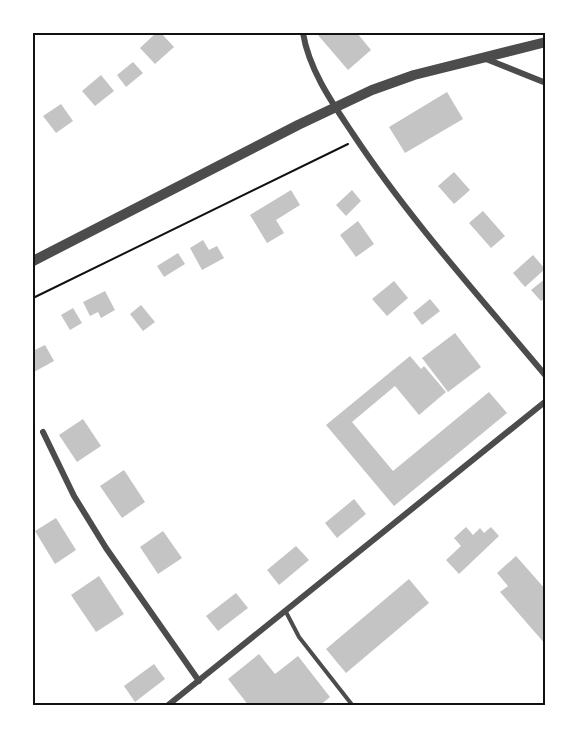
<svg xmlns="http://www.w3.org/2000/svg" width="579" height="739" viewBox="0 0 579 739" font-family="'Nunito Sans',sans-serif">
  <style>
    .building { fill: #c4c4c4 }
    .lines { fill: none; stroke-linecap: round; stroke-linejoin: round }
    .path { stroke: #111; stroke-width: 2 }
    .service { stroke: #4c4c4c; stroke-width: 4 }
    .minor { stroke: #4c4c4c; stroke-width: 6 }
    .tertiary { stroke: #4c4c4c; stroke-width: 10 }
    .neatline { fill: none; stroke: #111; stroke-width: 2 }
  </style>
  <rect width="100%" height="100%" fill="#fff"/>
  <g class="building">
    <path d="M156,33H161L174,47L155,64L140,48Z"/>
    <path d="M321,33H357L371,50L348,70L318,35Z"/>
    <path d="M133,62L143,73L126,87L117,75Z"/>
    <path d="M101,75L114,91L95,106L82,91Z"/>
    <path d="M447,92L463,119L405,153L389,127Z"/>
    <path d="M61,104L73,121L56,133L43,116Z"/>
    <path d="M454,172L470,190L454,204L438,186Z"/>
    <path d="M291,190L300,205L276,220L284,233L267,243L250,215Z"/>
    <path d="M352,190L361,201L346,216L336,205Z"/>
    <path d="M483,211L505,236L491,248L469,223Z"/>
    <path d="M358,221L374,244L356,257L340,235Z"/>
    <path d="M203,240L209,250L217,246L224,258L202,270L190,248Z"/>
    <path d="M178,253L185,264L164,277L157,266Z"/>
    <path d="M533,255L545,269L525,287L513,273Z"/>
    <path d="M546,278V297L541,301L531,290Z"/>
    <path d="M394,281L408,298L387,316L372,299Z"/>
    <path d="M105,291L115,310L101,318L98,312L90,316L83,302Z"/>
    <path d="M430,299L440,311L422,325L413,313Z"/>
    <path d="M141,305L155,322L143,331L130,314Z"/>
    <path d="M73,308L82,323L70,330L61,315Z"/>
    <path d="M455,333L481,367L448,392L422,358Z"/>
    <path d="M45,345L54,361L34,372L33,351Z"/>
    <path d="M410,356L421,369L424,366L446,392L419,415L395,386L352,422L393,471L489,392L507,413L394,506L326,425Z"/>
    <path d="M83,419L101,446L77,462L59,435Z"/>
    <path d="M124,470L145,502L122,518L100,486Z"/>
    <path d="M354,499L366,514L337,538L325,523Z"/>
    <path d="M56,518L76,550L55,564L35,531Z"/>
    <path d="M466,527L473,535L480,528L484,533L491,527L499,536L459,574L446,560L461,546L454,538Z"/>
    <path d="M163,531L182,558L158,574L140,547Z"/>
    <path d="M296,546L309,560L279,585L267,570Z"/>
    <path d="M516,556L546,590V645L500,592L508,586L497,573Z"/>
    <path d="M99,576L124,614L96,632L71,595Z"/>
    <path d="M409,579L429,603L346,673L326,649Z"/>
    <path d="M236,593L248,608L218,631L206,616Z"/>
    <path d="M259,654L275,674L298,656L330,697L319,706H249L228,679Z"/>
    <path d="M154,664L165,679L135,702L124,686Z"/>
  </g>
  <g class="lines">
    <path class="path" d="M33,298L348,144"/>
    <path class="service" d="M286,612L299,637L353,706"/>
    <g class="minor">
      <path d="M303,33C309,70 333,104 353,134C410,220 480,297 546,376"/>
      <path d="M486,59L546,83"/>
      <path d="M43,432L74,496L106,548L199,681"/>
      <path d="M167,706L546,401"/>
    </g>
    <path class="tertiary" d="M33,261L298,125L372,90L414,75L546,42"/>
  </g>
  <rect width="579" height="739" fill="none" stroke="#ffffff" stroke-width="69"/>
  <rect x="34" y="34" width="510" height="670" class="neatline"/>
</svg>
